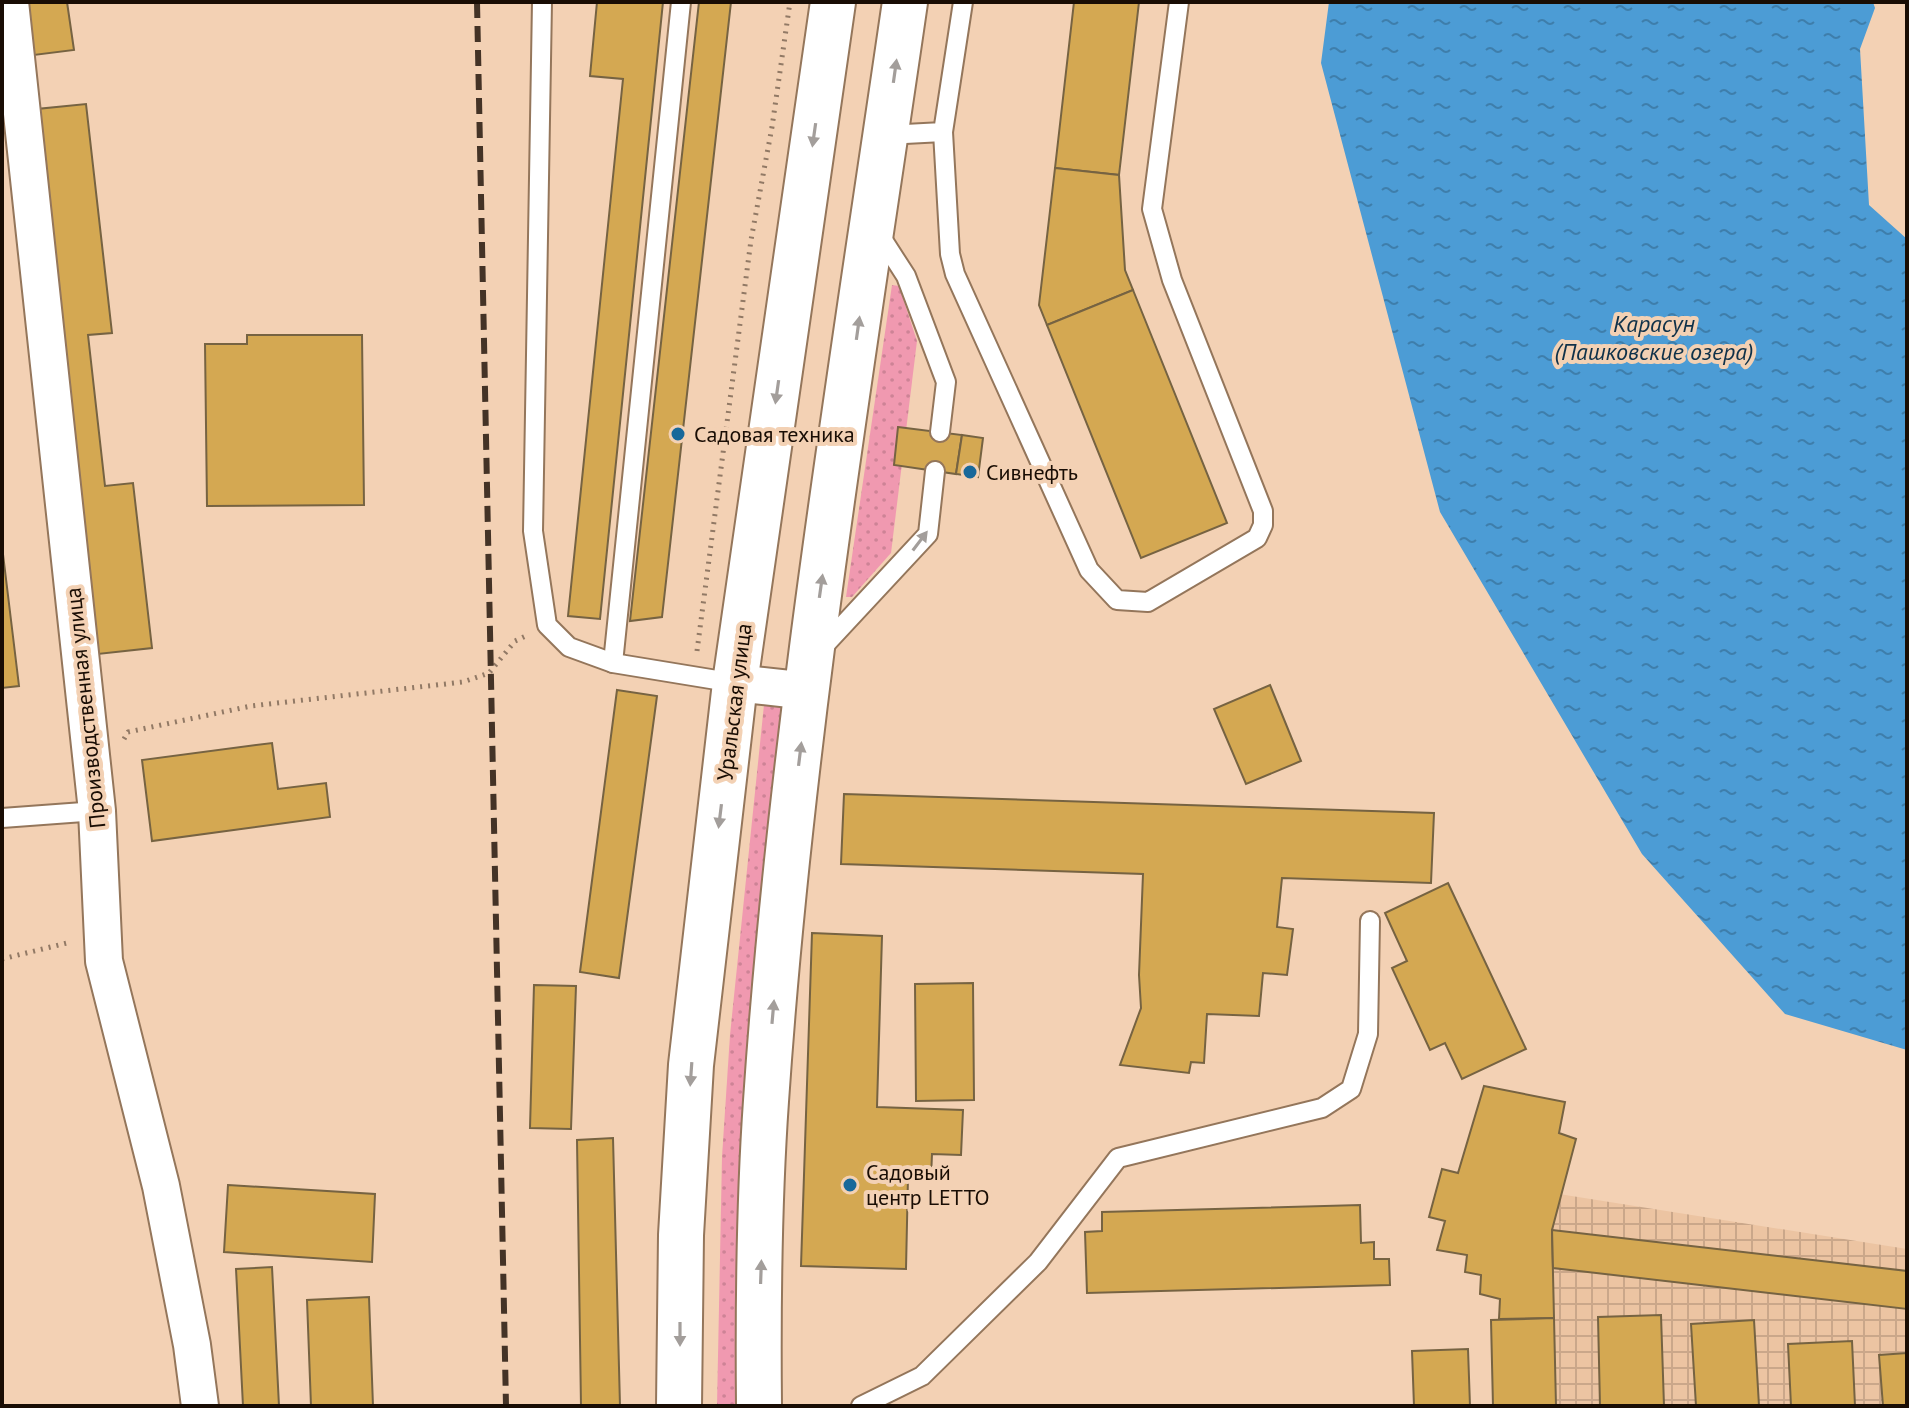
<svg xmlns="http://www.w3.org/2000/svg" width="1909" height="1408" viewBox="0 0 1909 1408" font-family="'PT Sans',sans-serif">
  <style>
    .industrial { fill: url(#industrial-grid) }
    .grass { fill: url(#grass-dots) }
    .water { fill: url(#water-ripples) }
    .building { fill: #d4a852; stroke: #766342; stroke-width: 2 }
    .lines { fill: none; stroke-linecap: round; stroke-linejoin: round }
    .service-casing { stroke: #94765b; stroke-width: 22 }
    .minor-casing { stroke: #94765b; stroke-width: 40 }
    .secondary-casing { stroke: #94765b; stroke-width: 48 }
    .path { stroke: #917965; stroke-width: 5; stroke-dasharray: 2 6; stroke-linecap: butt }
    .service { stroke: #fff; stroke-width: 18 }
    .minor { stroke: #fff; stroke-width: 36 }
    .secondary { stroke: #fff; stroke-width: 44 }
    .rail { stroke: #443326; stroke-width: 6; stroke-dasharray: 16 8; stroke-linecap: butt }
    .oneway { fill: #a39e9b }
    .poi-dot { fill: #18689a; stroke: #f3d1b4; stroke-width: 3 }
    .labels { text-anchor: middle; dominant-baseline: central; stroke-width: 8; stroke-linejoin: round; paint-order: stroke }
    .poi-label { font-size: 22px; fill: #190d04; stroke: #f3d1b4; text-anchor: start }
    .street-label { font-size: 22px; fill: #190d04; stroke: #f3d1b4 }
    .water-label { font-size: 24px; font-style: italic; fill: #0f3149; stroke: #f3d1b4 }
  </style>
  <defs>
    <pattern id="industrial-grid" width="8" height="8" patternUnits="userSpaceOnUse" patternTransform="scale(2)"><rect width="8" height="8" fill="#ecc4a2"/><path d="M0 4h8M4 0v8" fill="none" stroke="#caa78a"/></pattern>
    <pattern id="grass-dots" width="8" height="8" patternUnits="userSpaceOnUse" patternTransform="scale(2)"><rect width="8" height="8" fill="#f099b0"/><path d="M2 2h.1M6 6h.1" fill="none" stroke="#cd8396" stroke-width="1.8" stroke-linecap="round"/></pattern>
    <pattern id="water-ripples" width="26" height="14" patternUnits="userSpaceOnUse" patternTransform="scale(2)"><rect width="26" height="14" fill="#4c9cd5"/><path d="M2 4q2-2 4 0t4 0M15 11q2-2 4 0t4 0" fill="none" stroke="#3e7eab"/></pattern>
  </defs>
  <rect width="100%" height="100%" fill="#f3d1b4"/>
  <path class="industrial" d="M1559,1194L1907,1249V1406H1556L1552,1230Z"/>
  <g class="grass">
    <path d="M892,285L899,286L917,341L891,553L852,597H846Z"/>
    <path d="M765,695L785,698L739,1406H717L722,1157L730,1035Z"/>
  </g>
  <path class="water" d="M1329,2H1873L1875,8L1860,49L1869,205L1907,239V1050L1785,1014L1642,854L1440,512L1321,63Z"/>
  <g class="building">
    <path d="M18,2H67L74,50L26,56Z"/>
    <path d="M597,2H663L600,619L568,616L623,79L590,76Z"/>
    <path d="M699,2H731L662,617L630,621Z"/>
    <path d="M1074,2H1139L1119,175L1055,168Z"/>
    <path d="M86,104L112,333L88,335L105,486L133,483L152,648L98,654L37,109Z"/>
    <path d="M1055,168L1119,175L1125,270L1133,290L1047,325L1039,305Z"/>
    <path d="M1133,290L1227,523L1141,558L1047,325Z"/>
    <path d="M247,335H362L364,505L207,506L205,344H247Z"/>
    <path d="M898,427L962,435L956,474L894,465Z"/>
    <path d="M962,435L983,438L978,477L956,474Z"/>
    <path d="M2,546L19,686L2,688Z"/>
    <path d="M1270,685L1301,761L1246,784L1214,709Z"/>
    <path d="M617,690L657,696L619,978L580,972Z"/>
    <path d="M272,743L278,789L326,783L330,817L152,841L142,760Z"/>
    <path d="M844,794L1434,813L1431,883L1282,878L1277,927L1293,929L1287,975L1263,973L1259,1016L1207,1014L1204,1063L1191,1062L1189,1073L1120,1065L1141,1008L1139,975L1143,874L841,864Z"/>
    <path d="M1448,883L1526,1049L1462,1079L1445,1043L1430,1050L1392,968L1407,961L1385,913Z"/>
    <path d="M812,933L882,936L877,1107L963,1110L961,1155L932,1154L931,1178L908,1177L906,1269L801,1266Z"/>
    <path d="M973,983L974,1100L916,1101L915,984Z"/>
    <path d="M534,985L576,986L571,1129L530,1128Z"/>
    <path d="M1484,1086L1565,1102L1559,1133L1576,1139L1552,1230L1554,1318L1499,1319L1500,1299L1480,1294L1481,1275L1465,1272L1467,1255L1437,1250L1445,1221L1429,1217L1442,1169L1458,1173Z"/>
    <path d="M613,1138L620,1406H581L577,1140Z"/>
    <path d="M228,1185L375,1194L372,1262L224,1252Z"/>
    <path d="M1360,1205L1361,1243L1374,1242V1259H1389L1390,1285L1087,1293L1085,1232L1102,1231V1212Z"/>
    <path d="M1552,1230L1907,1271V1309L1553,1268Z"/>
    <path d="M272,1267L279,1406H243L236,1269Z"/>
    <path d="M369,1297L373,1406H311L307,1300Z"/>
    <path d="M1661,1315L1664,1406H1600L1598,1317Z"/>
    <path d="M1554,1318L1556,1406H1493L1491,1320Z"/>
    <path d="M1754,1320L1759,1406H1696L1691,1324Z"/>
    <path d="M1852,1341L1855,1406H1791L1788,1344Z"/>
    <path d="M1468,1349L1470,1406H1414L1412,1351Z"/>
    <path d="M1907,1353V1406H1883L1879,1355Z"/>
  </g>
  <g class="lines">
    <g class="service-casing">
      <g id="service">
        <path d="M542,2L533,531L547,625L569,647L613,663L735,683"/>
        <path d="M943,132L950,254L955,274L1089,570L1117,600L1148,602L1257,538L1263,525V511L1172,280L1152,209L1179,2"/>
        <path d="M886,135L943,132L963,2"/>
        <path d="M877,231L906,276L946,382L940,432"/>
        <path d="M821,649L928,534L935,471"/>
        <path d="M613,663L681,2"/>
        <path d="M2,818L97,811"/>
        <path d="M861,1406L922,1376L1038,1262L1118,1158L1322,1108L1351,1089L1368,1034L1370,921"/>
      </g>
    </g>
    <g class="minor-casing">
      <g id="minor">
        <path d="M10,2L97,811L104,961L161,1186L192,1345L200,1406"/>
        <path d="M735,683L808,691"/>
      </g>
    </g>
    <g class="secondary-casing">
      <g id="secondary">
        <path d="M679,1406L681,1235L691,1065L735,683L833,2"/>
        <path d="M759,1406C758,1306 759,1201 766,1101C791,732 852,367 905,2"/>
      </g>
    </g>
    <g class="path">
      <path d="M697,651L751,240L772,127L790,2"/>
      <path d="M124,739L128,732L251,706L463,682L489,673L515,641L528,635"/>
      <path d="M2,959L71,942"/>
    </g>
    <use href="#service" class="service"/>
    <use href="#minor" class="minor"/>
    <use href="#secondary" class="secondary"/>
    <path class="rail" d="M477,2L506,1406"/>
  </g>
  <defs><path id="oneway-solid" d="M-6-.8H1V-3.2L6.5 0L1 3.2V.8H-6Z" transform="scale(2)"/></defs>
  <g class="oneway">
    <use href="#oneway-solid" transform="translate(895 71) rotate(-82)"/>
    <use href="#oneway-solid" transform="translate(814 135) rotate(98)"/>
    <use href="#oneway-solid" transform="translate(858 328) rotate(-82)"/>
    <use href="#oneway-solid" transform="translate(777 392) rotate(98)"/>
    <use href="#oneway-solid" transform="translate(920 541) rotate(-53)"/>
    <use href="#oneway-solid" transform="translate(821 586) rotate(-82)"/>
    <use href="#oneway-solid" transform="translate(800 754) rotate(-83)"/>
    <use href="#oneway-solid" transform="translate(720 816) rotate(97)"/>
    <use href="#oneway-solid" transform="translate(773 1012) rotate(-85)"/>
    <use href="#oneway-solid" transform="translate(691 1074) rotate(94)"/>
    <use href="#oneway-solid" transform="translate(761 1272) rotate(-88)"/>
    <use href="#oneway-solid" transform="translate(680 1334) rotate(90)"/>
  </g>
  <g class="poi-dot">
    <circle cx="678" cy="434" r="8"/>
    <circle cx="970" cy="472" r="8"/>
    <circle cx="850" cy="1185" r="8"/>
  </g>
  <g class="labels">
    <g class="poi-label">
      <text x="694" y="434">Садовая техника</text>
      <text x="986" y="472">Сивнефть</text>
      <text x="866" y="1172">Садовый<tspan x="866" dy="25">центр LETTO</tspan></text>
    </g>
    <g class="street-label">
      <text transform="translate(734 702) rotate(-83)">Уральская улица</text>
      <text transform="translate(85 708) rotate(-96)">Производственная улица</text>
    </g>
    <g class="water-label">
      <text x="1654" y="323">Карасун<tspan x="1654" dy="28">(Пашковские озера)</tspan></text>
    </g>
  </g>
  <rect width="1909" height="1408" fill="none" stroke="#190d04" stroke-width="8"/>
</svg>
